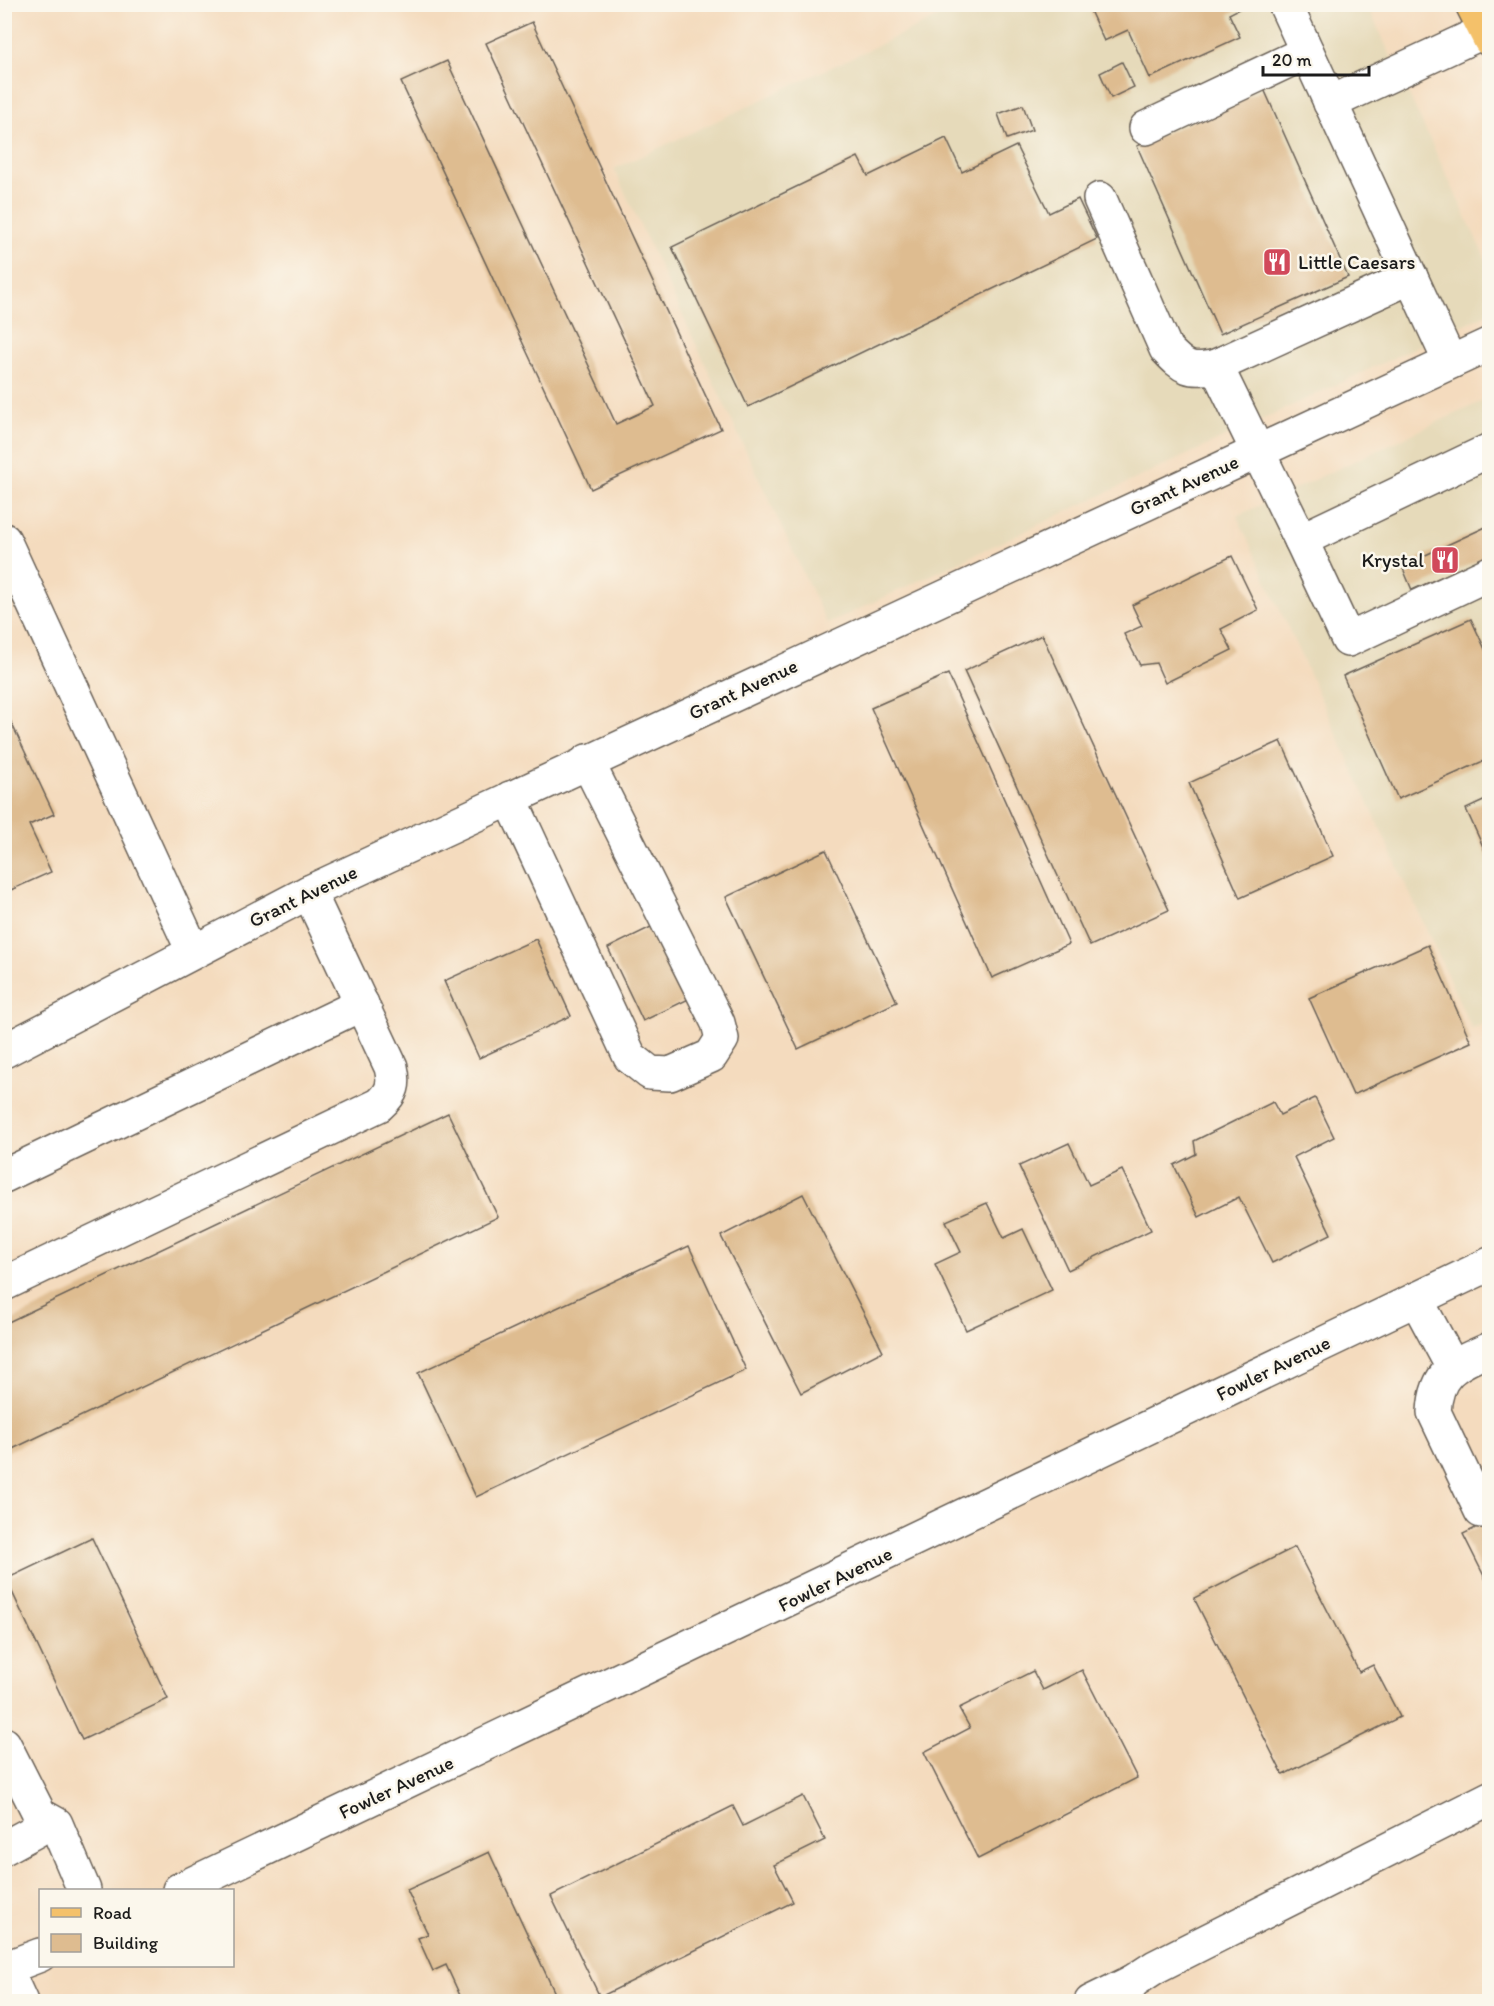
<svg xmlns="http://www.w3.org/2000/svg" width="1494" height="2006" viewBox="0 0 1494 2006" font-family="Itim,sans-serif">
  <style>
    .built { fill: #e6daba }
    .building { fill: #debc90 }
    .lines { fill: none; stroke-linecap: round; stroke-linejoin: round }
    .minor-casing { stroke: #685f55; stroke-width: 36 }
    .major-casing { stroke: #685f55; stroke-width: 36 }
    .minor { stroke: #fff; stroke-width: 33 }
    .major { stroke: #f4c16a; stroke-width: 33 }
    .labels { text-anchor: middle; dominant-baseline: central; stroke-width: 5; stroke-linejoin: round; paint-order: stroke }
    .poi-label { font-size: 20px; fill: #1c1c1c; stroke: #fbf7ec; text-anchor: start }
    .street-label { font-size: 20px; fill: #1c1c1c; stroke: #fbf7ec }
  </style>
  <rect width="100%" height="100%" fill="#fbf7ec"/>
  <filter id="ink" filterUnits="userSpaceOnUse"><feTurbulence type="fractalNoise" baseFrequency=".0167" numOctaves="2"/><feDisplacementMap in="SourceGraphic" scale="12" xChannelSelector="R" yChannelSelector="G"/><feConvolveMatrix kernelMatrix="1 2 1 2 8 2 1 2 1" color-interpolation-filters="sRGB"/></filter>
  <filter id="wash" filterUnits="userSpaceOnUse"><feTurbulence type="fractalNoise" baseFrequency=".008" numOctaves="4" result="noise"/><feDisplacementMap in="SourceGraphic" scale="24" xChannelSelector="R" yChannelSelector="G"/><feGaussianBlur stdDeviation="1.35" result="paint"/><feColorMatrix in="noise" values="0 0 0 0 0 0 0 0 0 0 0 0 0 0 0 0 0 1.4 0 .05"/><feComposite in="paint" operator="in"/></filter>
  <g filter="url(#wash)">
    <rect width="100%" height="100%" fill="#f4dbbe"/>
    <g class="built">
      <path d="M964,5H1367L1489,266V313L827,624L614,169Z"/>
      <path d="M1489,398V1021L1472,1029L1237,516Z"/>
    </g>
    <g id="blocks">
      <g class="building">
        <path d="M1087,4H1237L1239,9L1229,14L1240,37L1150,78L1128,30L1104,41Z"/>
        <path d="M532,22L721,429L591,489L401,82L447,61L616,424L655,406L486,43Z"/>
        <path d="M1122,62L1134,87L1111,98L1100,73Z"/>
        <path d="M1264,89L1348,277L1220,334L1137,146Z"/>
        <path d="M1023,105L1032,130L1007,139L998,114Z"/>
        <path d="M946,138L962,172L1016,146L1049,213L1078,199L1097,239L748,407L672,247L858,157L868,176Z"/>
        <path d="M1490,525V555L1412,590L1402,566Z"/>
        <path d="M1232,556L1258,610L1221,629L1232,650L1165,683L1156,663L1140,665L1124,634L1142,626L1132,605Z"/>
        <path d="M1471,619L1490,660V758L1398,799L1343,676Z"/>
        <path d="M1042,635L1169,910L1090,946L964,671Z"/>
        <path d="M948,674L1069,944L992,978L871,708Z"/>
        <path d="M4,707L54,814L29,825L51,872L4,893Z"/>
        <path d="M1281,741L1333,856L1240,898L1189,783Z"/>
        <path d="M1490,798V862L1466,809Z"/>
        <path d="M826,850L897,1002L798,1049L726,897Z"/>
        <path d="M657,924L693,997L643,1021L608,948Z"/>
        <path d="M536,939L571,1016L479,1058L444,981Z"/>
        <path d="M1428,945L1471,1042L1353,1095L1309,998Z"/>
        <path d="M1315,1098L1334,1137L1294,1157L1331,1234L1272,1263L1239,1197L1199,1217L1174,1165L1196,1154L1194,1141L1273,1102L1280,1115Z"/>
        <path d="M448,1113L498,1217L4,1453V1324Z"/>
        <path d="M1069,1143L1089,1185L1122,1170L1151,1230L1068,1270L1019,1166Z"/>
        <path d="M803,1194L883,1351L801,1393L721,1236Z"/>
        <path d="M987,1203L1004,1238L1023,1229L1052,1290L966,1330L935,1264L961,1252L946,1221Z"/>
        <path d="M689,1246L746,1370L476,1497L418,1373Z"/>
        <path d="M1490,1521V1588L1463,1534Z"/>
        <path d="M92,1538L168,1699L82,1740L6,1579Z"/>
        <path d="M1295,1547L1359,1672L1373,1665L1400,1717L1283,1775L1194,1598Z"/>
        <path d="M1082,1670L1137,1778L978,1859L924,1752L970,1728L959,1708L1033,1671L1043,1690Z"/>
        <path d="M803,1796L825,1840L774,1865L793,1902L600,1997L551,1896L733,1806L743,1826Z"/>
        <path d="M489,1852L559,2002H463L446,1965L433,1971L418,1938L428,1934L407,1890Z"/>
      </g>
    </g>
  </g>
  <g filter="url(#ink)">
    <use href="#blocks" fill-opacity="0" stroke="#685f55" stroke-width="1.5"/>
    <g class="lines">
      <g class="minor-casing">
        <g id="minor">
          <path d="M1285,4L1450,362"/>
          <path d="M1330,103L1485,31"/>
          <path d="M1146,128L1307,52"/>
          <path d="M1100,199L1166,349C1184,368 1190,372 1216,366L1411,277"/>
          <path d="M1216,366L1301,540"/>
          <path d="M1490,450L1301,540L1348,640L1490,573"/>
          <path d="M4,540L193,951"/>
          <path d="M510,798L630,1057L650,1073L670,1074L711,1056L722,1039L718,1023L587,761"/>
          <path d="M4,1051L309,892L1490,344"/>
          <path d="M4,1176L362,1004"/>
          <path d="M4,1284L379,1105C393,1093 395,1084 391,1067L309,892"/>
          <path d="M1416,1299L1452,1366"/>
          <path d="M1481,1511L1434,1412C1436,1371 1456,1364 1490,1349"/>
          <path d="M4,1744L40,1815L37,1830L4,1848"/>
          <path d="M40,1815L56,1824L84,1890"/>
          <path d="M179,1890L1490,1264"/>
          <path d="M4,1965L21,2002"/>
          <path d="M6,1968L40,1955"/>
          <path d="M1091,2002L1132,1982"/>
          <path d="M1121,2002L1132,1982L1155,1967L1490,1798"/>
        </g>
      </g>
      <g class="major-casing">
        <path id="major" d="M1472,4L1490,40"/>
      </g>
      <use href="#minor" class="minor"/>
      <use href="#major" class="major"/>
    </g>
  </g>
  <defs>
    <g id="restaurant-square" transform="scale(1.5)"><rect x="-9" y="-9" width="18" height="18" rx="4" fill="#d1495b" stroke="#fbf7ec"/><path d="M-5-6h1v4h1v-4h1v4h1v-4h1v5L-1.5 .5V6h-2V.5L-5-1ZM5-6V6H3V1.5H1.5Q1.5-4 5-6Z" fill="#fff"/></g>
  </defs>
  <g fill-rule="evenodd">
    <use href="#restaurant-square" x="1277" y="262"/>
    <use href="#restaurant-square" x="1445" y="560"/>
  </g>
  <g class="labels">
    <g class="poi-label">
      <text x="1298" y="262">Little Caesars</text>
      <text x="1424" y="560" text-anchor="end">Krystal</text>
    </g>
    <g class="street-label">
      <text transform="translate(1184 485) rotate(-25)">Grant Avenue</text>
      <text transform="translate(743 689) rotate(-25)">Grant Avenue</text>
      <text transform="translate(303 896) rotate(-26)">Grant Avenue</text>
      <text transform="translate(1273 1368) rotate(-26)">Fowler Avenue</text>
      <text transform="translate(835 1579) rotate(-26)">Fowler Avenue</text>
      <text transform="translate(396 1787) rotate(-25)">Fowler Avenue</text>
    </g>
  </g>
  <rect width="1494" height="2006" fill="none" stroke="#fbf7ec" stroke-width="24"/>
  <rect x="39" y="1889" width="195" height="78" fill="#fbf7ec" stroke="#a29f99" stroke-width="1.5"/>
  <rect x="51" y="1908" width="30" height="9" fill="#f4c16a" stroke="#a29f99" stroke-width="1.5"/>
  <text x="93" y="1919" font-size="18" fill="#1c1c1c">Road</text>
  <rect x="51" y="1934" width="30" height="18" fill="#debc90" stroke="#a29f99" stroke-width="1.5"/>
  <text x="93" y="1949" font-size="18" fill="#1c1c1c">Building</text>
  <path d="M1263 66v9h106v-9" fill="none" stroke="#1c1c1c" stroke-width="3"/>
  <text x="1272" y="66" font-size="18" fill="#1c1c1c" stroke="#fbf7ec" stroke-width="4.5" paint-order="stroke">20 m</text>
</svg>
